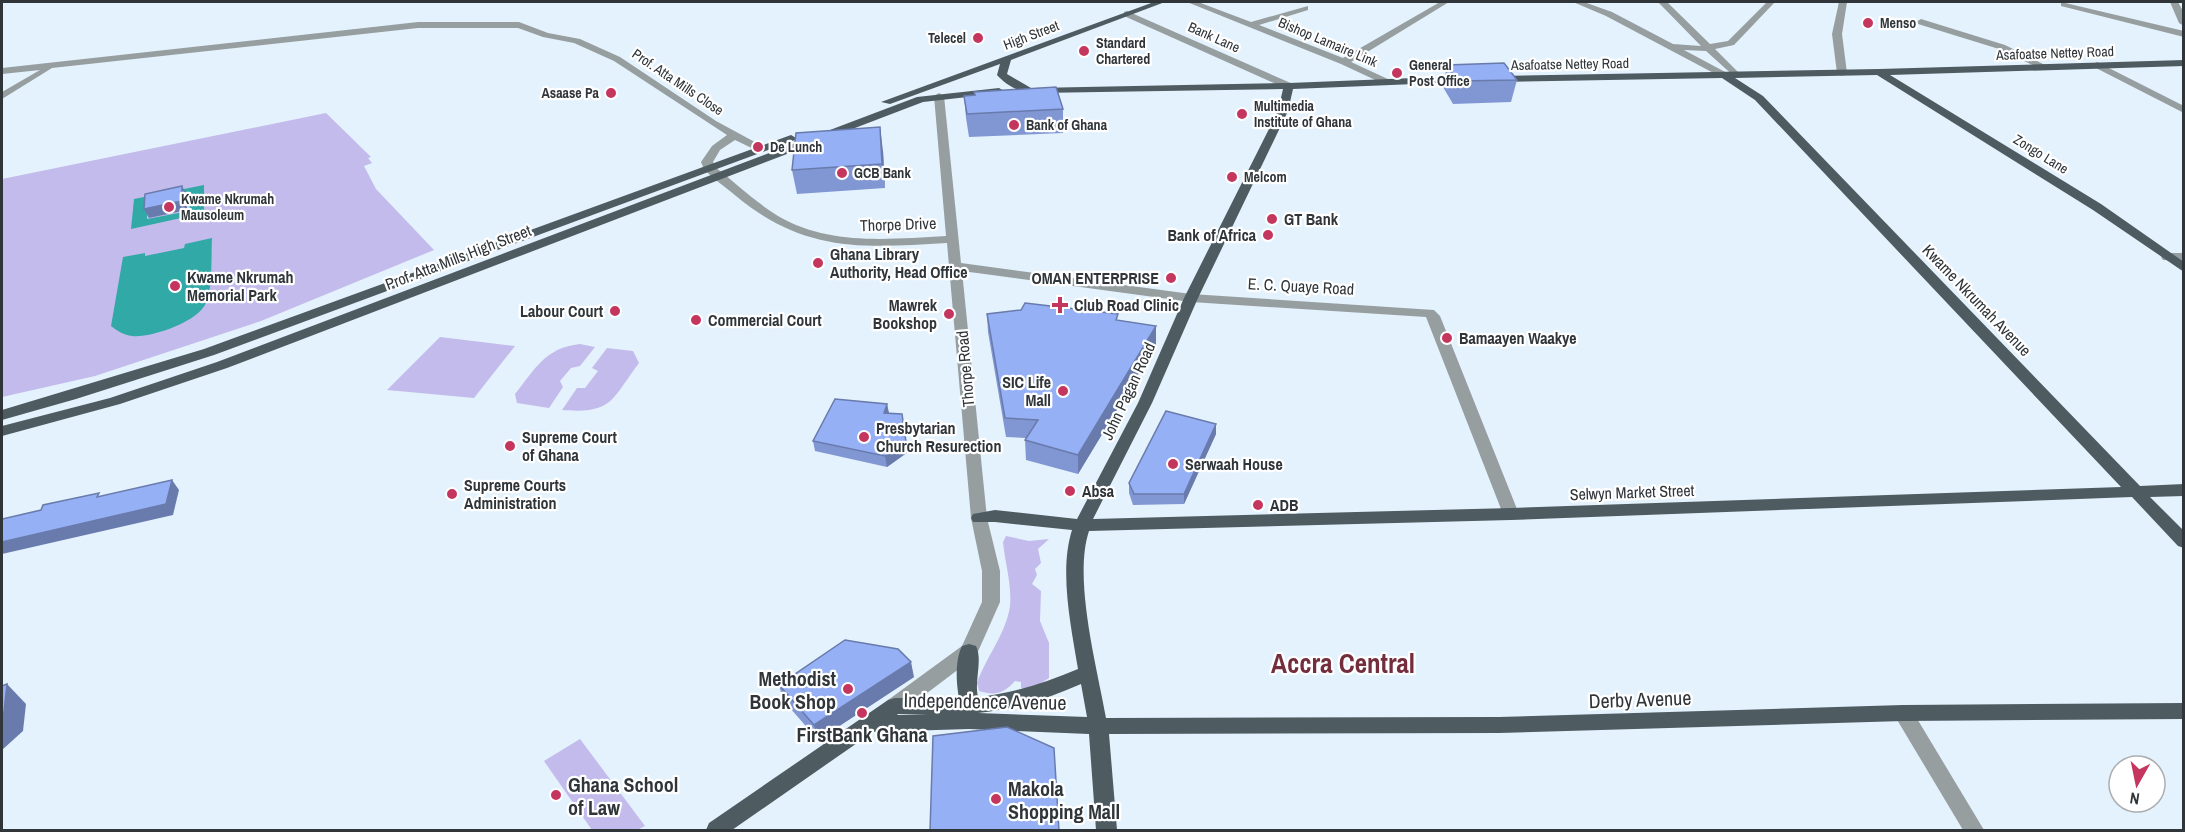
<svg xmlns="http://www.w3.org/2000/svg" width="2185" height="832" viewBox="0 0 2185 832" font-family="'Archivo Narrow',sans-serif">
  <style>
    .green { fill: #c3bbeb }
    .water { fill: #31aaa7; fill-rule: evenodd }
    .lines { fill: none; stroke-linecap: round; stroke-linejoin: round }
    .minor { fill: #969ea0; fill-rule: evenodd }
    .major { fill: #4e5b60; fill-rule: evenodd }
    .wall { fill: #8197d3 }
    .shaded-wall { fill: #697bac }
    .building { fill: #96b0f5; stroke: #697bac; stroke-width: 1.5 }
    .poi-dot { fill: #c5365f; stroke: #fff; stroke-width: 2 }
    .labels { text-anchor: middle; dominant-baseline: central; stroke-width: 4.5; stroke-linejoin: round; paint-order: stroke }
    .far-poi-label { font-size: 14px; font-weight: bold; fill: #2f3539; stroke: #fff; text-anchor: start }
    .far-street-label { font-size: 14px; fill: #2f3539; stroke: #fff }
    .poi-label { font-size: 16px; font-weight: bold; fill: #2f3539; stroke: #fff; text-anchor: start }
    .street-label { font-size: 16px; fill: #2f3539; stroke: #fff }
    .near-poi-label { font-size: 20px; font-weight: bold; fill: #2f3539; stroke: #fff; text-anchor: start }
    .near-street-label { font-size: 20px; fill: #2f3539; stroke: #fff }
    .near-district-label { font-size: 27px; font-weight: bold; fill: #732d3d; stroke: #fff }
  </style>
  <rect width="100%" height="100%" fill="#e4f2fd"/>
  <g class="green">
    <path d="M326,113L371,157L368,158L372,163L364,166L376,189L434,250L261,321L95,376L2,397V179Z"/>
    <path d="M440,337L515,346L474,398L387,390Z"/>
    <path d="M580,344L595,347L580,366L571,368L560,381L563,387L549,408L517,403L515,394C536,368 545,348 580,344Z"/>
    <path d="M607,348L633,351L639,363C611,400 613,414 562,410L577,388H585L598,371L592,368Z"/>
    <path d="M1006,536L1029,541L1049,539L1038,549L1041,563L1035,569L1037,575L1032,584L1041,591L1040,621L1049,643V678L1032,689L1021,688V682L1015,681C1003,694 995,696 979,691L977,683C986,657 1006,634 1010,606C1012,585 1005,563 1003,542Z"/>
    <path d="M580,739L645,826L637,830H592L544,761Z"/>
  </g>
  <g class="water">
    <path d="M204,185V213L131,229L134,199ZM191,193L189,211L147,219V202Z"/>
    <path d="M212,238C211,254 213,289 206,303C198,322 151,338 132,336C124,335 117,331 111,326L123,257L145,253V256L184,248L185,244Z"/>
  </g>
  <g class="lines">
    <g class="minor">
      <path d="M1187,2H1198L1251,22L1308,6V10L1259,25L1343,58L1440,2H1449L1351,62L1390,80L1391,82L1386,85L1341,64Z"/>
      <path d="M1573,2H1584L1612,12L1673,44L1701,46L1658,2H1667L1710,44L1728,41L1767,2H1775L1734,45L1715,49L1741,75L1736,78L1706,51L1684,50L1727,73V77H1721L1606,16Z"/>
      <path d="M1839,2H1847L1842,34L1847,73L1842,76L1837,73L1832,34Z"/>
      <path d="M2061,2L2184,31V37L2061,6Z"/>
      <path d="M2170,2H2178L2184,13V26L2179,23Z"/>
      <path d="M1127,11L1293,84L1294,86L1285,88L1124,16V12Z"/>
      <path d="M1921,19L2005,45L2049,67L2041,69L1999,49L1918,24L1916,22Z"/>
      <path d="M418,22H519L548,33L580,39L620,57L716,121L764,147V151L760,152L735,140L720,150L713,162L715,167C736,183 755,202 778,216C829,246 889,239 946,236L934,96L939,93L944,96L961,263L1191,294L1434,310L1440,316L1519,514L1517,518H1505L1503,514L1426,317L1191,302L962,271L987,518L1000,571V602L976,656L902,712L895,714L888,712L885,706L888,700L962,646L982,602V571L971,518L947,243C863,248 805,253 736,196C726,187 713,179 704,169L701,162L712,146L727,135L614,61L574,43L543,37L518,28H418L52,68L2,99V92L40,70L2,74V68Z"/>
      <path d="M2097,62L2184,106V113L2094,67L2092,65Z"/>
      <path d="M2167,253H2184V261L2163,260L2161,257Z"/>
      <path d="M1903,705L1910,707L1984,830H1963L1893,713L1896,707Z"/>
    </g>
    <g class="major">
      <path d="M1154,2H1165L1011,60L1007,74L1031,88V92C1019,93 1005,84 997,75L1000,64L890,104L881,102Z"/>
      <path d="M2184,60V66L1890,75L2101,204L2184,262V272L2093,210L1877,75L1735,78L1763,96L2140,486L2184,484V496L2150,497L2184,531V548L2178,546L2132,497L1511,520L1089,531C1073,579 1097,667 1106,718L1499,717L1903,705L2184,703V719L1903,721L1499,733L1109,734L1117,830H1096L1089,734L969,729L873,732L732,830H706L709,823L888,700L895,698H959C956,683 955,660 962,646L969,644L976,646C983,660 974,681 978,697C1014,693 1045,683 1078,669C1071,626 1059,571 1072,530L995,522H973L971,518L973,514L995,510L1077,519L1138,403L1184,298L1278,111L1283,89L1038,93L1033,90L1034,88L1289,83L1464,76L1469,79L1464,82L1293,89L1288,111L1198,298L1152,403L1093,519L1511,508L2121,487L1755,100L1722,78L1497,82L1492,79L1497,76L1879,69ZM1081,684L1087,717L978,713C1015,709 1047,699 1081,684ZM898,714H928L897,715Z"/>
      <path d="M999,88L1004,91L1003,93L923,102L227,368L120,404L2,436V426L110,398L217,362L917,97Z"/>
      <path d="M791,135L796,138L795,140L214,355L76,399L2,420V410L204,349Z"/>
    </g>
  </g>
  <g class="wall">
    <path d="M1447,65L1517,80L1511,102L1453,104L1443,87Z"/>
    <path d="M974,95L1063,109V133L969,137L966,118L964,96Z"/>
    <path d="M883,151L885,188L797,194L792,170Z"/>
    <path d="M987,314L1118,320L1156,326V345L1078,474L1026,460L1025,440L1026,438L1006,437L988,332Z"/>
    <path d="M887,404L889,413L908,452L887,467L815,451L813,441Z"/>
    <path d="M1216,434L1184,504L1133,505L1129,493V483Z"/>
    <path d="M914,677L818,740L783,700L779,685Z"/>
  </g>
  <g class="shaded-wall">
    <path d="M880,127L883,151L885,188L882,164Z"/>
    <path d="M182,186L187,195V210L149,218L144,209Z"/>
    <path d="M1156,326V345L1078,474V455Z"/>
    <path d="M887,404L889,414L884,413Z"/>
    <path d="M1216,424V434L1184,504V494Z"/>
    <path d="M906,442L908,452L887,467L885,456Z"/>
    <path d="M172,480L179,490L173,515L2,554V542Z"/>
    <path d="M911,662L914,677L818,740L814,725Z"/>
    <path d="M7,684L26,704L23,731L2,750V713Z"/>
  </g>
  <g class="building">
    <path d="M1504,63L1517,80L1458,81L1447,65Z"/>
    <path d="M1056,87L1063,109L967,114L964,96L975,95L974,92Z"/>
    <path d="M880,127L882,164L792,170L796,133Z"/>
    <path d="M182,186V201L144,209L145,194Z"/>
    <path d="M1025,303L1118,314L1116,320L1156,326L1078,455L1025,440L1038,420L1005,418L987,314L1021,310Z"/>
    <path d="M835,399L887,404L884,413L902,414L906,442L885,456L813,441Z"/>
    <path d="M1166,411L1216,424L1184,494H1134L1129,483Z"/>
    <path d="M172,480L166,504L2,542V519L41,510L43,505L99,493L97,497Z"/>
    <path d="M845,640L898,649L911,662L814,725L779,685Z"/>
    <path d="M7,684L4,712L2,713V686Z"/>
    <path d="M1007,727L1054,748L1059,831H930L933,736Z"/>
  </g>
  <g class="poi-dot">
    <circle cx="1868" cy="23" r="6"/>
    <circle cx="978" cy="38" r="6"/>
    <circle cx="1084" cy="51" r="6"/>
    <circle cx="1397" cy="73" r="6"/>
    <circle cx="611" cy="93" r="6"/>
    <circle cx="1242" cy="114" r="6"/>
    <circle cx="1014" cy="125" r="6"/>
    <circle cx="758" cy="147" r="6"/>
    <circle cx="842" cy="173" r="6"/>
    <circle cx="1232" cy="177" r="6"/>
    <circle cx="169" cy="207" r="6"/>
    <circle cx="1272" cy="219" r="6"/>
    <circle cx="1268" cy="235" r="6"/>
    <circle cx="818" cy="263" r="6"/>
    <circle cx="1171" cy="278" r="6"/>
    <circle cx="175" cy="286" r="6"/>
    <path d="M1057 296h6v6h6v6h-6v6h-6v-6h-6v-6h6z"/>
    <circle cx="615" cy="311" r="6"/>
    <circle cx="949" cy="314" r="6"/>
    <circle cx="696" cy="320" r="6"/>
    <circle cx="1447" cy="338" r="6"/>
    <circle cx="1063" cy="391" r="6"/>
    <circle cx="864" cy="437" r="6"/>
    <circle cx="510" cy="446" r="6"/>
    <circle cx="1173" cy="464" r="6"/>
    <circle cx="1070" cy="491" r="6"/>
    <circle cx="452" cy="494" r="6"/>
    <circle cx="1258" cy="505" r="6"/>
    <circle cx="848" cy="689" r="6"/>
    <circle cx="862" cy="713" r="6"/>
    <circle cx="556" cy="795" r="6"/>
    <circle cx="996" cy="799" r="6"/>
  </g>
  <g class="labels">
    <g class="far-poi-label">
      <text x="1880" y="23">Menso</text>
      <text x="966" y="38" text-anchor="end">Telecel</text>
      <text x="1096" y="43">Standard<tspan x="1096" dy="16">Chartered</tspan></text>
      <text x="1409" y="65">General<tspan x="1409" dy="16">Post Office</tspan></text>
      <text x="599" y="93" text-anchor="end">Asaase Pa</text>
      <text x="1254" y="106">Multimedia<tspan x="1254" dy="16">Institute of Ghana</tspan></text>
      <text x="1026" y="125">Bank of Ghana</text>
      <text x="770" y="147">De Lunch</text>
      <text x="854" y="173">GCB Bank</text>
      <text x="1244" y="177">Melcom</text>
      <text x="181" y="199">Kwame Nkrumah<tspan x="181" dy="16">Mausoleum</tspan></text>
    </g>
    <g class="far-street-label">
      <text transform="translate(1031 35) rotate(-21)">High Street</text>
      <text transform="translate(1214 37) rotate(24)">Bank Lane</text>
      <text transform="translate(1328 42) rotate(23)">Bishop Lamaire Link</text>
      <text transform="translate(2055 53) rotate(-2)">Asafoatse Nettey Road</text>
      <text transform="translate(1570 64) rotate(-1)">Asafoatse Nettey Road</text>
      <text transform="translate(678 82) rotate(34)">Prof. Atta Mills Close</text>
      <text transform="translate(2041 154) rotate(32)">Zongo Lane</text>
    </g>
    <g class="poi-label">
      <text x="1284" y="219">GT Bank</text>
      <text x="1256" y="235" text-anchor="end">Bank of Africa</text>
      <text x="830" y="254">Ghana Library<tspan x="830" dy="18">Authority, Head Office</tspan></text>
      <text x="187" y="277">Kwame Nkrumah<tspan x="187" dy="18">Memorial Park</tspan></text>
      <text x="1159" y="278" text-anchor="end">OMAN ENTERPRISE</text>
      <text x="937" y="305" text-anchor="end">Mawrek<tspan x="937" dy="18">Bookshop</tspan></text>
      <text x="1074" y="305">Club Road Clinic</text>
      <text x="603" y="311" text-anchor="end">Labour Court</text>
      <text x="708" y="320">Commercial Court</text>
      <text x="1459" y="338">Bamaayen Waakye</text>
      <text x="1051" y="382" text-anchor="end">SIC Life<tspan x="1051" dy="18">Mall</tspan></text>
      <text x="876" y="428">Presbytarian<tspan x="876" dy="18">Church Resurection</tspan></text>
      <text x="522" y="437">Supreme Court<tspan x="522" dy="18">of Ghana</tspan></text>
      <text x="1185" y="464">Serwaah House</text>
      <text x="464" y="485">Supreme Courts<tspan x="464" dy="18">Administration</tspan></text>
      <text x="1082" y="491">Absa</text>
      <text x="1270" y="505">ADB</text>
    </g>
    <g class="street-label">
      <text transform="translate(898 224) rotate(-2)">Thorpe Drive</text>
      <text transform="translate(458 257) rotate(-21)">Prof. Atta Mills High Street</text>
      <text transform="translate(1301 286) rotate(3)">E. C. Quaye Road</text>
      <text transform="translate(1977 300) rotate(46)">Kwame Nkrumah Avenue</text>
      <text transform="translate(965 369) rotate(-95)">Thorpe Road</text>
      <text transform="translate(1128 391) rotate(-65)">John Pagan Road</text>
      <text transform="translate(1632 492) rotate(-2)">Selwyn Market Street</text>
    </g>
    <g class="near-poi-label">
      <text x="836" y="678" text-anchor="end">Methodist<tspan x="836" dy="23">Book Shop</tspan></text>
      <text x="862" y="734" text-anchor="middle">FirstBank Ghana</text>
      <text x="568" y="784">Ghana School<tspan x="568" dy="23">of Law</tspan></text>
      <text x="1008" y="788">Makola<tspan x="1008" dy="23">Shopping Mall</tspan></text>
    </g>
    <g class="near-street-label">
      <text transform="translate(1640 699) rotate(-2)">Derby Avenue</text>
      <text transform="translate(985 701) rotate(1)">Independence Avenue</text>
    </g>
    <g class="near-district-label">
      <text x="1343" y="663">Accra Central</text>
    </g>
  </g>
  <rect width="2185" height="832" fill="none" stroke="#2f3539" stroke-width="6"/>
  <g transform="translate(2137 784) rotate(189)"><circle r="28" fill="#ffffff" stroke="#acaeb0" stroke-width="1.5"/>
  <path d="M0-4.5L10 22L0 15L-10 22Z" fill="#c5365f"/>
  <text y="-9" font-size="16" font-weight="bold" text-anchor="middle" fill="#2f3539">N</text>
  </g>
</svg>
